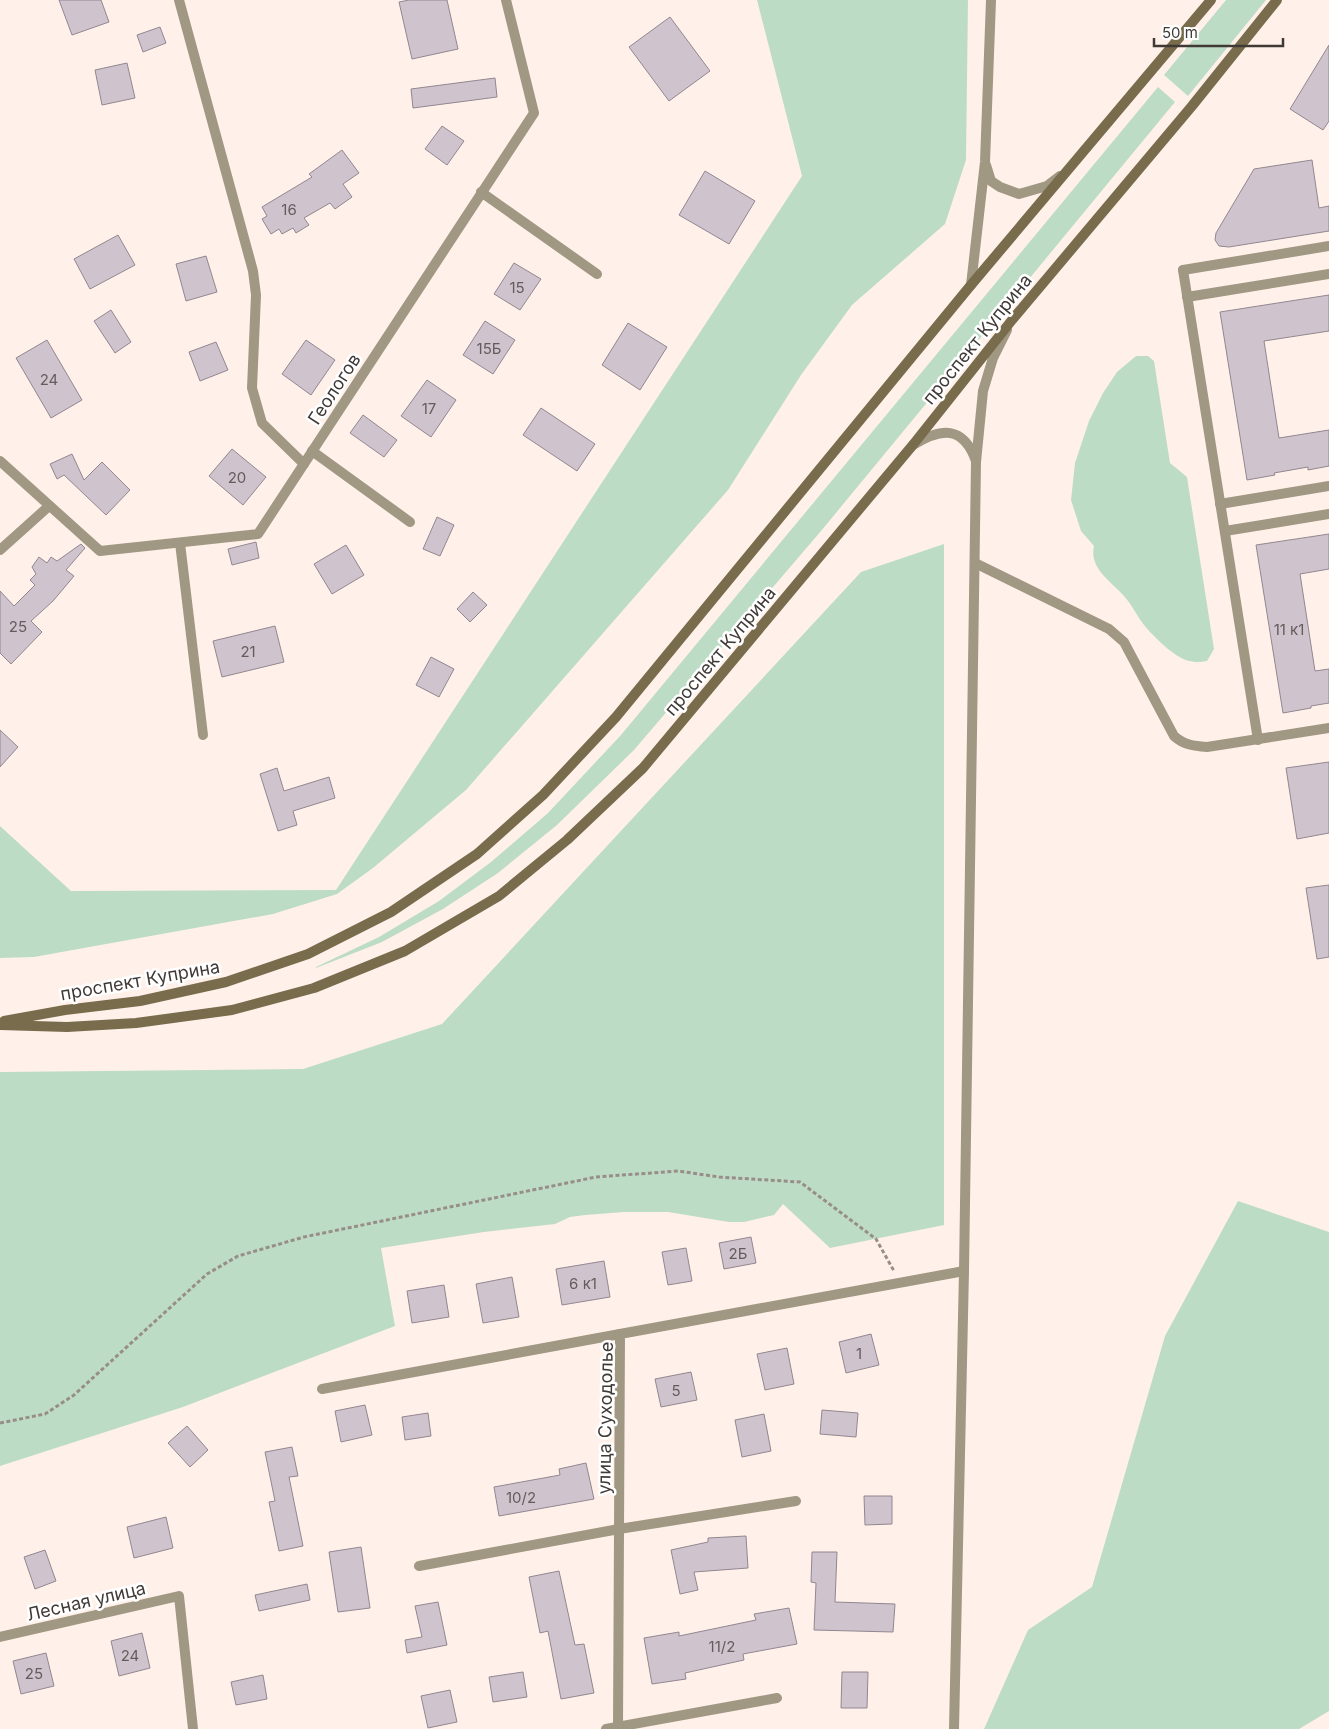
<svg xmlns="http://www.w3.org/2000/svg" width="1329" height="1729" viewBox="0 0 1329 1729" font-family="Inter,sans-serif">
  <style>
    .green { fill: #bddcc5 }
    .building { fill: #cfc3cd; stroke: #928790 }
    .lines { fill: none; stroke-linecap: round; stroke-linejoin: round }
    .path { stroke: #988e89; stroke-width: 3; stroke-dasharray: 4 2.5; stroke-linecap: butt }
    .service { stroke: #a09883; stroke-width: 10 }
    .minor { stroke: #a09883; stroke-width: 10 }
    .tertiary { stroke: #a09883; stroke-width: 10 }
    .secondary { stroke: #786c4c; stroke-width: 10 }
    .labels { text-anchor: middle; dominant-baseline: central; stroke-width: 5; stroke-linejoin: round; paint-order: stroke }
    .number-label { font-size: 15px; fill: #645c5c }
    .street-label { font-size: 18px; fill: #403a37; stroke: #fff }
  </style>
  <rect width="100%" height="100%" fill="#fff1ea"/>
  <g class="green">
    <path d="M757,0H968L966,160L945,224L852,305L801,375L728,490L466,790L373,868L337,894L273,914L34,957L0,958V826L71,891L336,890L802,176Z"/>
    <path d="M1226,0H1266L1188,96L1164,75Z"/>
    <path d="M1158,87L1175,102L821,531L634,750L557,825L498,873L443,909L382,942L316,968V967L379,937L439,901L491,862L548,813L621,735Z"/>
    <path d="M1136,356H1148L1154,361L1170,463L1187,477L1214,649L1207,661C1186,666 1172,653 1157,639C1153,635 1148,630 1144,625C1137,616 1132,605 1124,596C1111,581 1089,569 1094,546L1081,531L1071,500L1075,463L1089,421L1103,393L1117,372Z"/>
    <path d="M944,544V1225L830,1248L783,1204L774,1215L744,1222H729L668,1212H624L585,1215L570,1217L555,1224L484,1232L381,1248L395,1326L183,1407L0,1466V1072L303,1069L442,1024L861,572Z"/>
    <path d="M1238,1201L1329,1232V1711L1299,1729H984L1028,1630L1092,1587L1165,1336Z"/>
  </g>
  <g class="building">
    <path d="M59,0H101L109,22L72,35Z"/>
    <path d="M409,0H447L458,49L412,59L399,2Z"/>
    <path d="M670,17L710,71L669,101L629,47Z"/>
    <path d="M160,27L166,43L143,52L137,35Z"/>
    <path d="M1329,45V121L1323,130L1290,109Z"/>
    <path d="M127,63L135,98L102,105L95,70Z"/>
    <path d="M495,78L497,97L413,108L411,89Z"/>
    <path d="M442,126L464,141L447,165L425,149Z"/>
    <path d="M342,150L359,173L343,184L352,197L335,209L330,203L304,218L309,225L296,233L293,228L282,234L279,229L271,234L262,219L267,216L262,207L312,177L309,174Z"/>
    <path d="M1312,160L1319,208L1329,206V231L1229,247L1219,246L1215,240L1216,233L1254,169Z"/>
    <path d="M705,171L755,201L729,244L679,215Z"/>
    <path d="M118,235L135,265L90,289L74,259Z"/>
    <path d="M206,256L217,292L186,301L176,264Z"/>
    <path d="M514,263L541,279L520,310L494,294Z"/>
    <path d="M1329,295V331L1264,341L1279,438L1329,430V466L1308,470V467L1274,473L1275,475L1247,480L1220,312Z"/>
    <path d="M111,310L131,342L115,353L94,321Z"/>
    <path d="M485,321L515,340L493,374L463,355Z"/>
    <path d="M628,323L667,347L640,390L602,365Z"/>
    <path d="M47,340L82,400L51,418L16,358Z"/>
    <path d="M306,340L335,360L311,395L282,374Z"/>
    <path d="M216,342L228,370L200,381L189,352Z"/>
    <path d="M427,380L456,400L431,437L401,416Z"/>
    <path d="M541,408L595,444L577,471L523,435Z"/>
    <path d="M363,415L397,440L384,457L350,433Z"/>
    <path d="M232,449L266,477L243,505L209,476Z"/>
    <path d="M72,454L84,480L102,462L130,490L106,515L64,475L57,479L50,464Z"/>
    <path d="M437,517L454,525L440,556L423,549Z"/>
    <path d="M1329,534V569L1300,574L1315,671L1329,669V703L1311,706V708L1283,713L1256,545Z"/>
    <path d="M256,542L259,558L232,565L228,549Z"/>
    <path d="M81,544L85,548L66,570L74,576L53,601L31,621L42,632L11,664L0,653V591L14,606L35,585L30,580L36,574L32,567L39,557L47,563L51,557L57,561Z"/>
    <path d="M346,545L364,575L332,594L314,564Z"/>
    <path d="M473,592L487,605L470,622L457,609Z"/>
    <path d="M275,626L284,662L222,677L213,641Z"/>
    <path d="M431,657L454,669L439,697L416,685Z"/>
    <path d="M0,730L18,747L0,767Z"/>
    <path d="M1329,762V833L1297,839L1286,768Z"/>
    <path d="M277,768L284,791L329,777L335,798L293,811L297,825L278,831L260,774Z"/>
    <path d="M1329,885V957L1317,959L1306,888Z"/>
    <path d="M751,1237L756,1263L724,1269L719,1243Z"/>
    <path d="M686,1248L692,1281L668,1285L662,1252Z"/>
    <path d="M604,1261L610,1297L562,1305L556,1269Z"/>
    <path d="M512,1277L519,1317L483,1323L476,1284Z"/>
    <path d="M444,1285L449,1317L412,1323L407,1291Z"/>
    <path d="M871,1334L879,1365L846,1373L839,1342Z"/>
    <path d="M787,1348L794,1384L765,1390L757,1354Z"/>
    <path d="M691,1372L697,1400L661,1407L655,1379Z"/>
    <path d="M365,1405L372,1435L341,1442L335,1411Z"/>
    <path d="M822,1410L858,1413L856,1437L820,1434Z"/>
    <path d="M428,1413L431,1436L405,1440L402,1417Z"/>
    <path d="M764,1414L771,1451L742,1457L735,1420Z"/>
    <path d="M187,1426L208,1450L190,1467L168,1443Z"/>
    <path d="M292,1447L298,1476L289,1477L303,1546L279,1551L269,1502L275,1501L265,1452Z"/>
    <path d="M586,1463L594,1499L499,1516L494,1487L560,1475L559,1469Z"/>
    <path d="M864,1496H892V1524L865,1525Z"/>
    <path d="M166,1517L173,1548L134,1558L127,1527Z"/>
    <path d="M746,1536L748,1568L694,1572L698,1590L680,1594L671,1550L708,1542V1538Z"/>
    <path d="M361,1547L370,1608L338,1612L329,1552Z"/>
    <path d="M45,1550L56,1581L35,1589L24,1557Z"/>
    <path d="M812,1552H837L835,1602L895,1604L893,1632L814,1630L816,1583L811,1582Z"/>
    <path d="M559,1571L575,1645L584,1644L594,1693L561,1699L548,1631L540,1633L529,1577Z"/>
    <path d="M307,1584L310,1600L259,1611L255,1595Z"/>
    <path d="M438,1602L447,1645L407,1653L405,1640L422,1637L415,1606Z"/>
    <path d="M789,1608L797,1644L743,1654L744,1660L685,1673L686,1679L652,1684L644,1638L679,1632V1636L756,1620L754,1614Z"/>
    <path d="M142,1633L150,1668L119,1676L111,1641Z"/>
    <path d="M46,1653L54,1686L21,1694L13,1661Z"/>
    <path d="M523,1672L527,1697L493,1702L489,1677Z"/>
    <path d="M842,1672H868L867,1708H841Z"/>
    <path d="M263,1675L267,1699L236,1705L231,1682Z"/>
    <path d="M450,1690L457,1722L428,1728L421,1696Z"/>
  </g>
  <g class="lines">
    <path class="path" d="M0,1423L45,1414L74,1395L207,1274L238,1256L304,1237L596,1177L678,1171L719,1177L800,1182L876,1239L894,1271"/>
    <g class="service">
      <path d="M179,0L253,271L256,295L252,388L262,423L304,464"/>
      <path d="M986,165L991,181L1000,187L1019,194L1047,186L1060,176"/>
      <path d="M481,192L597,274"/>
      <path d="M1183,270L1329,246"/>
      <path d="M971,285L985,162L991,0"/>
      <path d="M1187,297L1329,274"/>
      <path d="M312,451L410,522"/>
      <path d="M1220,504L1329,486"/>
      <path d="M1225,531L1329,514"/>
      <path d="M180,543L203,735"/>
      <path d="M0,550L49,506"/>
      <path d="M322,1389L620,1334"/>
      <path d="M419,1566L619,1529L796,1501"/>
      <path d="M606,1729L777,1698"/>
    </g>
    <g class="minor">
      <path d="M1183,270L1258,740"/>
      <path d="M0,461L100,551L258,534L534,113L506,0"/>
      <path d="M975,563L1109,629L1124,642L1174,736C1184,745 1194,746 1207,747L1329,728"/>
      <path d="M0,1637L179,1596L193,1729"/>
      <path d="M618,1729L620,1334L964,1271"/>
    </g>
    <g class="tertiary">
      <path d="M913,445C941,428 963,425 976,461"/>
      <path d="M954,1729L964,1271L976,462L983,391L993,358L1007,330"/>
    </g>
    <g class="secondary">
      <path d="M4,1021L65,1010L140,1001L226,982L308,954L391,912L477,854L543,795L616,717L971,285L1211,0"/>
      <path d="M0,1025L67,1027L136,1023L232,1010L314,988L405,951L499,896L567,840L643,768L912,446L1012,320L1192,106L1277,0"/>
    </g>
  </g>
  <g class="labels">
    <g class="number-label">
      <text x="289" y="209">16</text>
      <text x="517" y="287">15</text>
      <text x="489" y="348">15Б</text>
      <text x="49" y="379">24</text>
      <text x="429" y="408">17</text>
      <text x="237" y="477">20</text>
      <text x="18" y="626">25</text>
      <text x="1289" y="629">11 к1</text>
      <text x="248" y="651">21</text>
      <text x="738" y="1253">2Б</text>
      <text x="583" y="1283">6 к1</text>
      <text x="859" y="1353">1</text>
      <text x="676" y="1390">5</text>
      <text x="521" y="1497">10/2</text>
      <text x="722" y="1646">11/2</text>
      <text x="130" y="1655">24</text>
      <text x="34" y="1673">25</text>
    </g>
    <g class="street-label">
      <text transform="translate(977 339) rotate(-51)">проспект Куприна</text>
      <text transform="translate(334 389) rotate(-57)">Геологов</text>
      <text transform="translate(720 651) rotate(-50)">проспект Куприна</text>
      <text transform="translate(140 980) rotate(-10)">проспект Куприна</text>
      <text transform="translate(605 1418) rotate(-89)">улица Суходолье</text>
      <text transform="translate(86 1601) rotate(-13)">Лесная улица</text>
    </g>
  </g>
  <path d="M1154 38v8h129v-8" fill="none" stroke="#403a37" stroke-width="2.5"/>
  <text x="1162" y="38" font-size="15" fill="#403a37" stroke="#ffffff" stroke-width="4" paint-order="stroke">50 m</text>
</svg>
